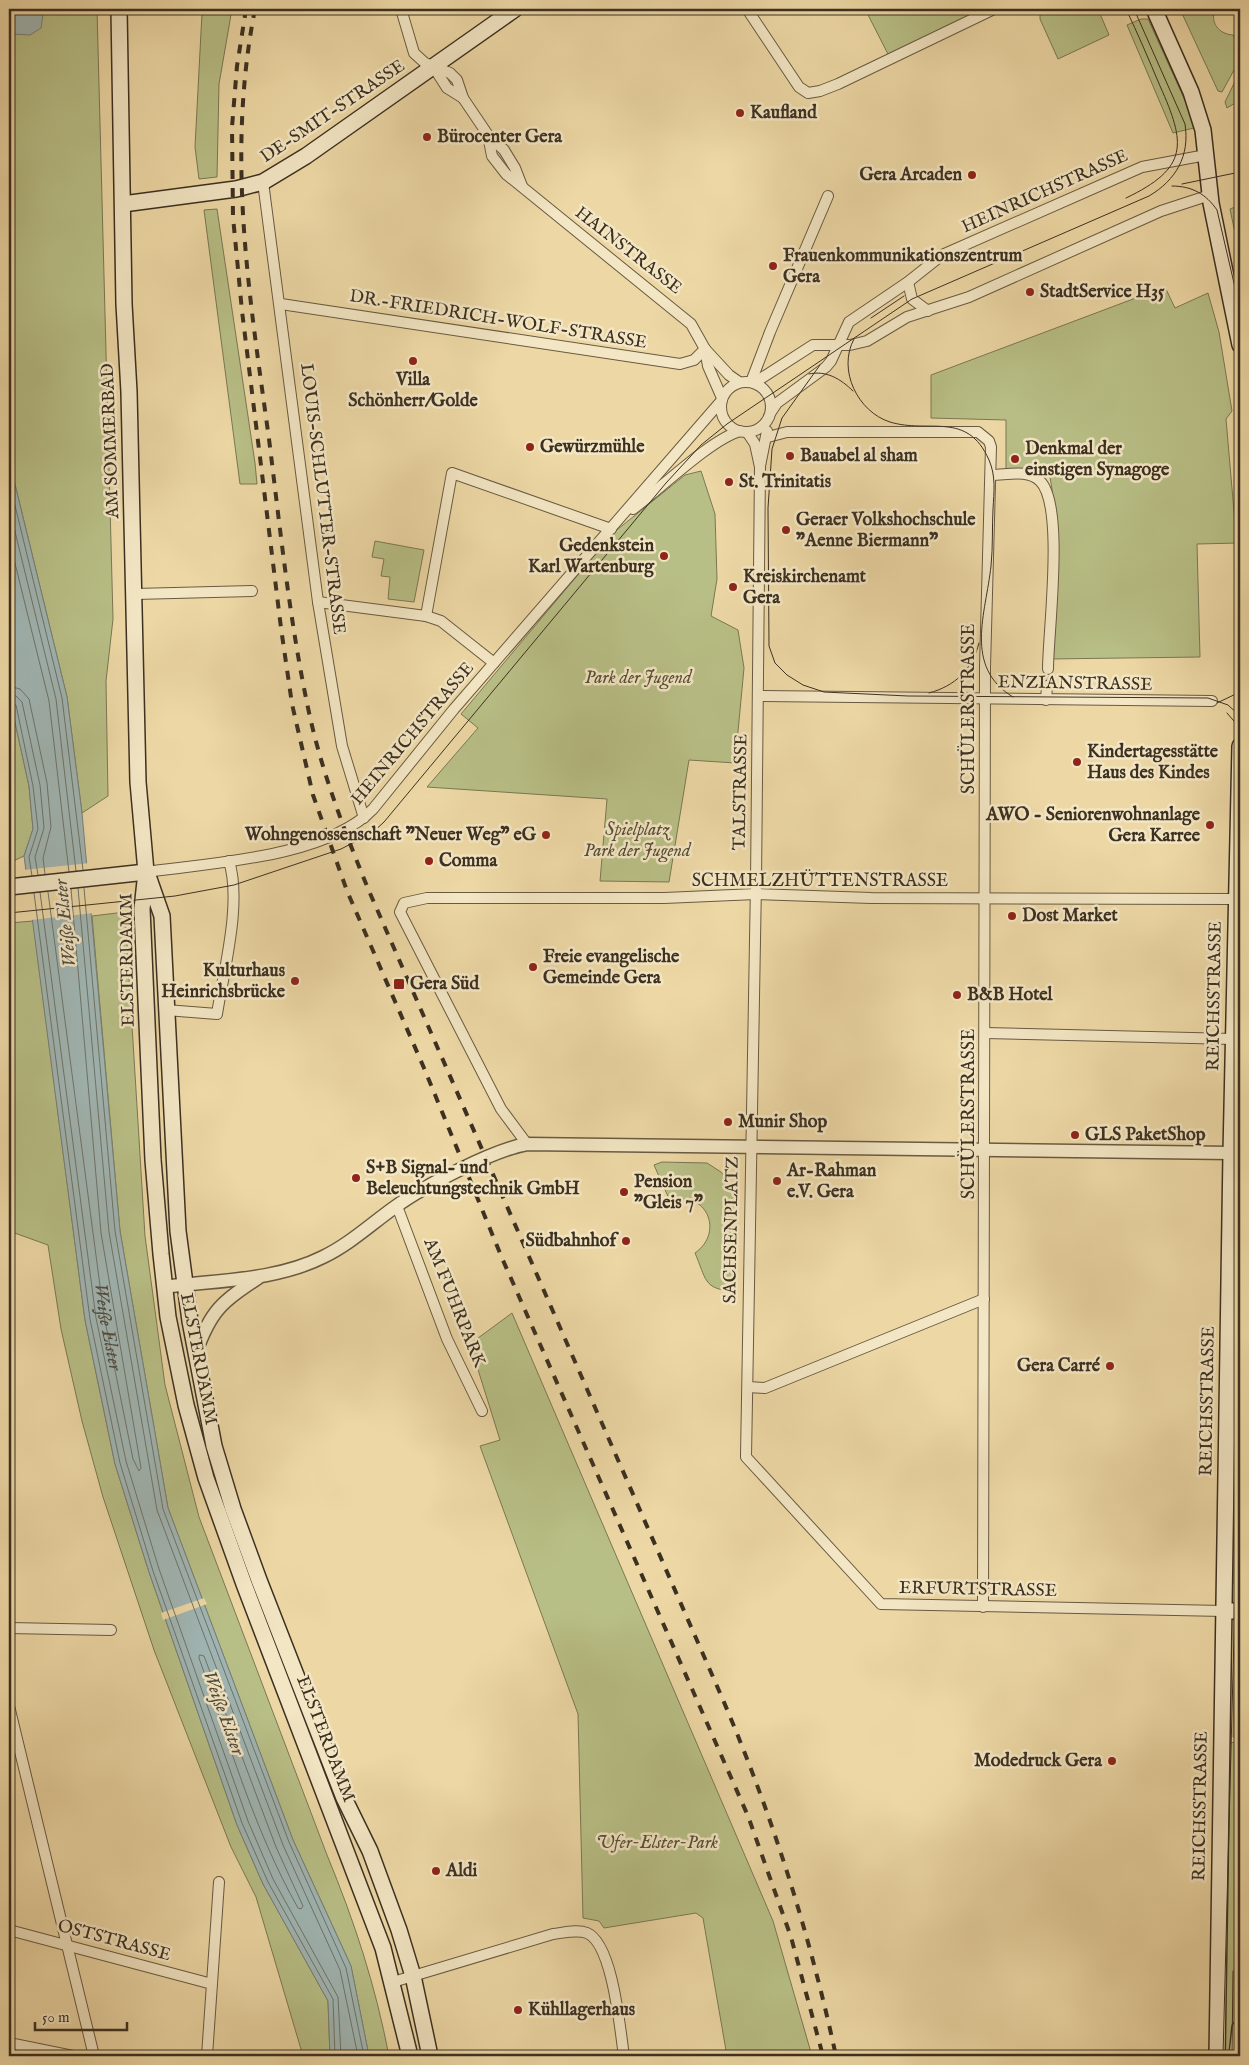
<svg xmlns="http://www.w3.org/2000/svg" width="1249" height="2065" viewBox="0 0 1249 2065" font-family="'IM FELL English',serif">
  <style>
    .green { fill: #b8bf86; stroke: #7a7854 }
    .water { fill: #a0b6b4; stroke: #788079 }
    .pier { fill: #edd8a5 }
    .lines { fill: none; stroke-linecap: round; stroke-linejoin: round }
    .shore { stroke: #6e736a; stroke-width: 1 }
    .minor-tunnel { stroke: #cab68b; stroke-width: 10; stroke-dasharray: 10 5; stroke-linecap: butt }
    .minor-casing { stroke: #685a42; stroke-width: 12 }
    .tertiary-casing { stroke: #685a42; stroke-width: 15 }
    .secondary-casing { stroke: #3c3021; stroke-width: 18 }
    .minor { stroke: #f3e6c4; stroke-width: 10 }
    .tertiary { stroke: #f3e6c4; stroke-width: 12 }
    .secondary { stroke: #f3e6c4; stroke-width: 15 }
    .tram { stroke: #3c3021; stroke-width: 1 }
    .rail { stroke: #3c3021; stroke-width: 4; stroke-dasharray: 9 9; stroke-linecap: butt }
    .poi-dot { fill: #8f2418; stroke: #f3e6c4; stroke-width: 2 }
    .labels { text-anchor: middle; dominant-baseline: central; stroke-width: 5; stroke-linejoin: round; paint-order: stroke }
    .street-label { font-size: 18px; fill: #3c3021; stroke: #f3e6c4 }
    .poi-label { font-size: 18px; font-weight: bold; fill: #3c3021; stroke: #f3e6c4; text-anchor: start }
    .park-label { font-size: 18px; font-style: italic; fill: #554d35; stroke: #f3e6c4 }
    .water-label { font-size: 19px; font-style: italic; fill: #504b3e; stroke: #f3e6c4 }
  </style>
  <rect width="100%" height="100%" fill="#edd8a5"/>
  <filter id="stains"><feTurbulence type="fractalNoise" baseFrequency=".004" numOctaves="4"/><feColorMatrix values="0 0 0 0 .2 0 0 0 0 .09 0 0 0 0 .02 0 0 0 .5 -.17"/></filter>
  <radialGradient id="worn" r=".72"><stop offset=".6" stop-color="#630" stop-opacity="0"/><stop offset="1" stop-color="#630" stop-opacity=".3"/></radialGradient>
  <g class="green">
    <path d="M9,9H97L113,619L106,681L108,796L82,813L67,697L9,460Z"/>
    <path d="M180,9H232L219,84L217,177L199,179L195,147L202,13H180Z"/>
    <path d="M865,9H978L971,16L889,56Z"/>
    <path d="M1040,9H1098L1109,35L1058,59L1040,19Z"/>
    <path d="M1180,9H1215C1210,22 1218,34 1233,35L1240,48V59L1222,92L1218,91Z"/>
    <path d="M1141,19H1148L1188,107L1194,128L1173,133L1127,25Z"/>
    <path d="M1240,71V100L1227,108L1225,102Z"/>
    <path d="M1240,205V257L1230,209Z"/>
    <path d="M217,209L255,463L257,484H240L204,210Z"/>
    <path d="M1165,287L1175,308L1208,293L1219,332L1232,411L1226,419L1235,523L1240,525V543L1197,544L1200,657L1049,659C1053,598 1061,537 1050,477L1034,469H1006V420L931,418V375Z"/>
    <path d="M701,471L715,514L717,579L711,616L738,630L744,668L735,763L689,760L669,882L600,881L607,799L427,787L478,728L461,714L613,533L685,475Z"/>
    <path d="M375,541L424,550L414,602L388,599L390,577L381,576L384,559L372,557Z"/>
    <path d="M9,695L29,786L33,829L24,856L9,863L12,823L9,809Z"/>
    <path d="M125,912L145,1236L165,1385L199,1517L327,1855C355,1923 375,1984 389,2056H369L351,1966L293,1840L168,1508L120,1231L92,916Z"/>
    <path d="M33,921L85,1320L115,1464L149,1572L237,1825L263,1884L328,2001L330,2056H303L256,1897L231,1847L154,1650L103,1497L82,1421L61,1329L48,1245L9,1231V923Z"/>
    <path d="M662,1162L707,1163L721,1172L733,1186L736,1203L734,1291C703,1290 706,1278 695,1253C725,1232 706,1189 670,1201L654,1165Z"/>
    <path d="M1238,1168L1240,1175L1239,1583H1232Z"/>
    <path d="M512,1313L773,1921L812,2056H727L703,1918L696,1913L604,1928L599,1921L583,1918L578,1714L480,1446L500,1440L470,1344Z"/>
    <path d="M1235,1639H1240V1737H1233Z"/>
    <path d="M1225,1742L1240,1743V2004L1234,2056H1221Z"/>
  </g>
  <g class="water">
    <path d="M9,9H41L43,14L41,28L30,35L11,34L9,32Z"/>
    <path d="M9,460L67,697L82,813L120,1231L168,1508L293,1840L351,1966L369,2056H330L328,2001L263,1884L237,1825L149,1572L115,1464L85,1320L24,856L33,829L29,786L9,695Z"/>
  </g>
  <g class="pier">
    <path d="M90,863L94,913L31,920L23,870Z"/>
    <path d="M204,1598L207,1604L163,1620L161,1613Z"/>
  </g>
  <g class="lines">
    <g class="shore">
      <path d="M9,481L62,698L83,870"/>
      <path d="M9,507L56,699L76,871"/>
      <path d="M9,539L49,701L69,872"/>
      <path d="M9,686L20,689L29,699L47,783L51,827L43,858L45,874"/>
      <path d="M9,694L16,696L22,702L40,785L44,828L35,857L38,875"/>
      <path d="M9,700L16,705L33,786L38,829L29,857L32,876"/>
      <path d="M78,888L109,1232L157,1510L283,1845L340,1970L358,2056"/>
      <path d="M84,888L115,1231L163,1509L289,1842L346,1968L364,2056"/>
      <path d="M40,892L96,1318L126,1461L159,1569L248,1821L273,1879L338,1997L341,2056"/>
      <path id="s1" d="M48,892L104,1316L133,1459L139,1471L141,1468L101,1233L71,889"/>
      <path d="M34,893L90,1319L120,1463L153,1571L242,1823L268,1882L333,1999L335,2056"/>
      <path d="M200,1655L204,1656L276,1847L303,1906L301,1909L298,1908C254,1830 229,1742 199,1658Z"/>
    </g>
    <path class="minor-tunnel" d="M1047,686L1048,669"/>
    <g class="minor-casing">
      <g id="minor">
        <path d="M401,9L414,53L425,63L450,73L457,80L463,98L488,135L504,150L515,168L522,186"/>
        <path d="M747,9L799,87L808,93L820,91L838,84L994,9"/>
        <path d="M433,66L447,88L463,98"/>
        <path d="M488,135L492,156L506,174L691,324L705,349L708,366L722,398"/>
        <path d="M263,182L318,602L342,746L364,818"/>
        <path d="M908,282L912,299L928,311"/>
        <path d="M281,304L680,364L694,360L705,349"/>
        <path d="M705,349L729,375L739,382"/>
        <circle cx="746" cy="407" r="25"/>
        <path d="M751,382L770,332L828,196"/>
        <path d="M754,383L813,345H850L867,341L907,317L969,297L1161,211L1210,195"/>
        <path d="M771,412L777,403L826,367L831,361L849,322L908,282L942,255L1142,167L1206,155"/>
        <path d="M747,432L755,444L760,467L756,883L746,1457L881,1604L1224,1611"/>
        <path d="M768,437L787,432H978L989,441L991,447L985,667L983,1607"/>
        <path d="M760,466L767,431"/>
        <path d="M992,475C1007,475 1028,469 1040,481C1065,505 1048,632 1048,669"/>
        <path d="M633,509C660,489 710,440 740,431"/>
        <path d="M135,594L252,591"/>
        <path d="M318,602L426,616L441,621L494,663"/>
        <path d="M426,616L452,473L611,529"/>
        <path d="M758,696L1212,701"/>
        <path d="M1046,700L1047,686"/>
        <path d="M146,872C211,863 327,857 373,809L454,709L722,400"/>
        <path d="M166,1010L217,1014C224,969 242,903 229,861"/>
        <path d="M985,1033L1233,1039"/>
        <path d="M527,1144L501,1109L400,912L404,903L427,898H664L756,894L871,898L1236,899"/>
        <path d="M397,1206L447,1339L482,1411"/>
        <path d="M748,1387L765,1388L984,1299"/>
        <path d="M9,1628L111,1630"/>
        <path d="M9,1706L94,2056"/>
        <path d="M9,1930L212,1984"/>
        <path d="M393,1982L553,1934C563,1933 577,1929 587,1933C613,1944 620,2030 624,2056"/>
        <path d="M9,2043L73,2056"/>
        <path d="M207,2056L219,1882"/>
      </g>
    </g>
    <g class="tertiary-casing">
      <g id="tertiary">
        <path d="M164,1287C217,1280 275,1281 323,1257C350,1244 371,1224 395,1207C424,1186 493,1150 527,1144L1231,1153"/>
        <path d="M196,1352C211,1310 222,1302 258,1278"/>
      </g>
    </g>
    <g class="secondary-casing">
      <g id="secondary">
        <path d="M119,9L124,304L129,392L138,782L146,872L142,909L153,1160L161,1254L168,1317L186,1405L206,1478L244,1584L383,1948L410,2056"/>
        <path d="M1154,9L1191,92L1203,130L1211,203L1240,345"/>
        <path d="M123,204L236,189L263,182L306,156L515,9"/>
        <path d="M147,873L162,916L178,1231L190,1321L214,1446L233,1509L259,1580L344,1798L370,1851L399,1930L413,1976L430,2056"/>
        <path d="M9,887L146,872"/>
        <path d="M1224,1611H1240"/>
        <path d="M1217,2056L1231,1153L1240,746"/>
        <path d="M1237,2056L1240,2028"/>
      </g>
    </g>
    <use href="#minor" class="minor"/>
    <use href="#tertiary" class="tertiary"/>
    <use href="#secondary" class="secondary"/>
    <g class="tram">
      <path d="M1182,184L1240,172"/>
      <path d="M1172,186C1192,186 1206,194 1217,210L1240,309"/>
      <path d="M1126,198C1189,168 1186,144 1160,86C1149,60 1138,34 1126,9"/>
      <path d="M871,318L904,296"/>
      <path d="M854,339C837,370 858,412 890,422C929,434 967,410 989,460C996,476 994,492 993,509C992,527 993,547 991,566C986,613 963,667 1013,697"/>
      <path d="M820,365L782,418L772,449L768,508L769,646L775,663L787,675L803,685L824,692L908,696L1208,698L1228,705L1240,716"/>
      <path d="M809,374C826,370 841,379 853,391"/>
      <path d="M929,693C955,686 972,670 979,643"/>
      <path d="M1217,703L1240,692"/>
      <path d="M1227,713L1240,728"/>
      <path d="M9,913L175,896L234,885L341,849L372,833L384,822L666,483L701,445L727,424L912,299L1149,196C1176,180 1190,156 1185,124L1134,9"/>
      <path d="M1223,2056L1234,1635L1240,1252"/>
      <path d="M1232,2056L1233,1971"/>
    </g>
    <g class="rail">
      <path d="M246,9L237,66L232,127L233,217L242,311L281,628L292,704L313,795L347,891L424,1068L502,1258L748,1816L791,1937L823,2056"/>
      <path d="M255,9C226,156 249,293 269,439C280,527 289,616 307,703C320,768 344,830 369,891L720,1693C771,1811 809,1931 836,2056"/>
    </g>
  </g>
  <g class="poi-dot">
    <circle cx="740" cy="113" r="5"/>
    <circle cx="427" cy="137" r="5"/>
    <circle cx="972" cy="175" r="5"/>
    <circle cx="773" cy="266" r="5"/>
    <circle cx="1030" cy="292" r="5"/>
    <circle cx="413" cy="361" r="5"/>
    <circle cx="530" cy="447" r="5"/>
    <circle cx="790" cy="456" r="5"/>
    <circle cx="1015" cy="459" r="5"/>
    <circle cx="729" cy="482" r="5"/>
    <circle cx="786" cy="530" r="5"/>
    <circle cx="664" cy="556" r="5"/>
    <circle cx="733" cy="587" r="5"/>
    <circle cx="1077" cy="762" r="5"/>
    <circle cx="1210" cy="825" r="5"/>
    <circle cx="546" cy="835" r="5"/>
    <circle cx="429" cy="861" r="5"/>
    <circle cx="1012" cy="916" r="5"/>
    <circle cx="533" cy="967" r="5"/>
    <circle cx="295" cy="981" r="5"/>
    <rect x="393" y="978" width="12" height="12" rx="2.5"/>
    <circle cx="957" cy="995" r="5"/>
    <circle cx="728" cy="1122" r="5"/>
    <circle cx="1075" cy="1135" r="5"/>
    <circle cx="356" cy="1178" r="5"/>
    <circle cx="777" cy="1181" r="5"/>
    <circle cx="624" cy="1192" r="5"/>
    <circle cx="626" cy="1241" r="5"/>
    <circle cx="1110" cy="1366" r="5"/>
    <circle cx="1112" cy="1761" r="5"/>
    <circle cx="436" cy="1871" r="5"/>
    <circle cx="518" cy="2010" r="5"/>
  </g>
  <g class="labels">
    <g class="street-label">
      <text transform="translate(333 112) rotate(-34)">DE-SMIT-STRASSE</text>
      <text transform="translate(1045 192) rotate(-24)">HEINRICHSTRASSE</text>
      <text transform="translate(628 251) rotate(38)">HAINSTRASSE</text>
      <text transform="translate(498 320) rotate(9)">DR.-FRIEDRICH-WOLF-STRASSE</text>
      <text transform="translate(111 441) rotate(-92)">AM SOMMERBAD</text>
      <text transform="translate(322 499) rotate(83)">LOUIS-SCHLUTTER-STRASSE</text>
      <text transform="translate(1075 684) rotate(1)">ENZIANSTRASSE</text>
      <text transform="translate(969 709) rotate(-90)">SCHÜLERSTRASSE</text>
      <text transform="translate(413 734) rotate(-50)">HEINRICHSTRASSE</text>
      <text transform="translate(741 792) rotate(-89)">TALSTRASSE</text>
      <text x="820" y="881">SCHMELZHÜTTENSTRASSE</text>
      <text transform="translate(128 960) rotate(-91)">ELSTERDAMM</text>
      <text transform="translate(1215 996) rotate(-89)">REICHSSTRASSE</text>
      <text transform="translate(969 1114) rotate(-90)">SCHÜLERSTRASSE</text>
      <text transform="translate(732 1230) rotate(-89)">SACHSENPLATZ</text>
      <text transform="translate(454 1303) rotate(68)">AM FUHRPARK</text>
      <text transform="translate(198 1359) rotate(79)">ELSTERDAMM</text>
      <text transform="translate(1208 1401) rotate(-89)">REICHSSTRASSE</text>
      <text transform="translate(978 1590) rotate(1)">ERFURTSTRASSE</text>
      <text transform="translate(325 1739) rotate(69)">ELSTERDAMM</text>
      <text transform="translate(1201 1806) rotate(-89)">REICHSSTRASSE</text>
      <text transform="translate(114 1941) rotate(15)">OSTSTRASSE</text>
    </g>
    <g class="poi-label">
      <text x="750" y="113">Kaufland</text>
      <text x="437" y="137">Bürocenter Gera</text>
      <text x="962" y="175" text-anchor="end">Gera Arcaden</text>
      <text x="783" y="256">Frauenkommunikationszentrum<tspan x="783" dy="21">Gera</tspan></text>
      <text x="1040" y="292">StadtService H35</text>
      <text x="413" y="380" text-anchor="middle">Villa<tspan x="413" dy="21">Schönherr/Golde</tspan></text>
      <text x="540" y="447">Gewürzmühle</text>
      <text x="1025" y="449">Denkmal der<tspan x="1025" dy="21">einstigen Synagoge</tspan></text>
      <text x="800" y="456">Bauabel al sham</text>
      <text x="739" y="482">St. Trinitatis</text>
      <text x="796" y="520">Geraer Volkshochschule<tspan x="796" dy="21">"Aenne Biermann"</tspan></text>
      <text x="654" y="546" text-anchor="end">Gedenkstein<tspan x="654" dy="21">Karl Wartenburg</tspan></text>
      <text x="743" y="577">Kreiskirchenamt<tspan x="743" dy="21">Gera</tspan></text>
      <text x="1087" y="752">Kindertagesstätte<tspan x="1087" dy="21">Haus des Kindes</tspan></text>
      <text x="1200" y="815" text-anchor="end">AWO - Seniorenwohnanlage<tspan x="1200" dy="21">Gera Karree</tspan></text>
      <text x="536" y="835" text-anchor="end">Wohngenossenschaft "Neuer Weg" eG</text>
      <text x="439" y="861">Comma</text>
      <text x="1022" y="916">Dost Market</text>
      <text x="543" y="957">Freie evangelische<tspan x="543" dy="21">Gemeinde Gera</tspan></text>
      <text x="285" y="971" text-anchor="end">Kulturhaus<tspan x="285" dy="21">Heinrichsbrücke</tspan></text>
      <text x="410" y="984">Gera Süd</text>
      <text x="967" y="995">B&amp;B Hotel</text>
      <text x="738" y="1122">Munir Shop</text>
      <text x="1085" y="1135">GLS PaketShop</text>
      <text x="366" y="1168">S+B Signal- und<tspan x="366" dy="21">Beleuchtungstechnik GmbH</tspan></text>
      <text x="787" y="1171">Ar-Rahman<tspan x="787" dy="21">e.V. Gera</tspan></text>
      <text x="634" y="1182">Pension<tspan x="634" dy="21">"Gleis 7"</tspan></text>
      <text x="616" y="1241" text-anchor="end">Südbahnhof</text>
      <text x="1100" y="1366" text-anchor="end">Gera Carré</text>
      <text x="1102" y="1761" text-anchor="end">Modedruck Gera</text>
      <text x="446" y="1871">Aldi</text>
      <text x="528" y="2010">Kühllagerhaus</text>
    </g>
    <g class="park-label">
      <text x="638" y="678">Park der Jugend</text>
      <text x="637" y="830">Spielplatz<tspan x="637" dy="21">Park der Jugend</tspan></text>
      <text x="657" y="1843">Ufer-Elster-Park</text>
    </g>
    <g class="water-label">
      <text transform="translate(66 923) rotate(-96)">Weiße Elster</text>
      <text stroke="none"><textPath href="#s1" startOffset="439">Weiße Elster</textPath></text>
      <text transform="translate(223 1713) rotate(70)">Weiße Elster</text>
    </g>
  </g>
  <rect width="1249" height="2065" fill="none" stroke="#edd8a5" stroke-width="30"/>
  <rect x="10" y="10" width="1229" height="2045" fill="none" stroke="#3c3021" stroke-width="2.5"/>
  <rect x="15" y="15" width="1219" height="2035" fill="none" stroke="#3c3021"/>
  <path d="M35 2022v8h92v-8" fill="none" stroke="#3c3021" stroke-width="2.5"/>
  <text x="42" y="2022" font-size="15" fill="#3c3021" stroke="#f3e6c4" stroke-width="4" paint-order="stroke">50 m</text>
  <rect width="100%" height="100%" filter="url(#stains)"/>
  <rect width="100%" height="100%" fill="url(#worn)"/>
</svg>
